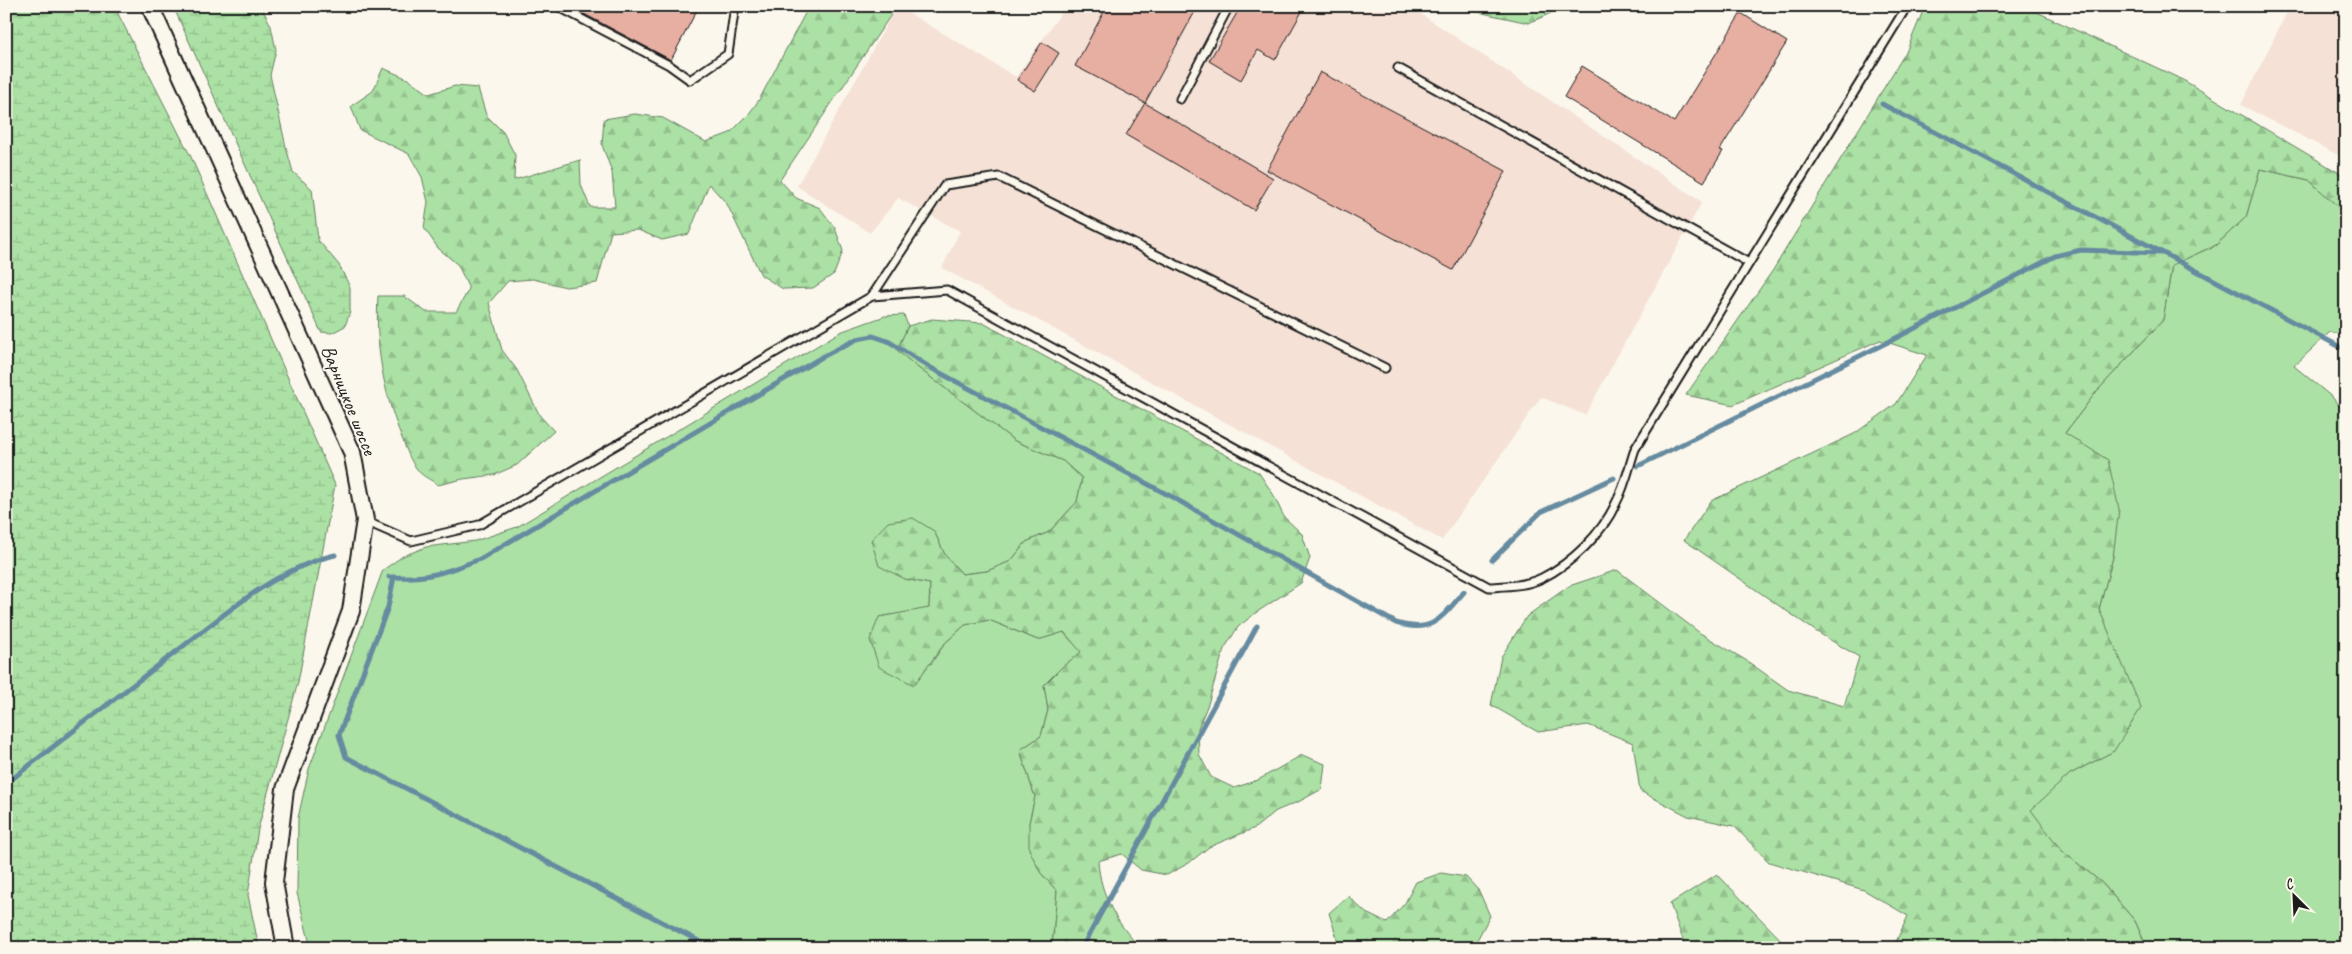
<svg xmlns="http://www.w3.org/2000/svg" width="2352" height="954" viewBox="0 0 2352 954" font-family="Caveat,sans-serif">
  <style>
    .built { fill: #f5e1d6 }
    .grass { fill: #abe1a4; stroke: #647e60 }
    .forest { fill: url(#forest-firs); stroke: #647e60 }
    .wetland { fill: url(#wetland-marsh); stroke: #647e60 }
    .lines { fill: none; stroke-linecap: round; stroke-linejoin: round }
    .stream { stroke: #668ba0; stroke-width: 5 }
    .building { fill: #e7aea2; stroke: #1c1c1c }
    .service-casing { stroke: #1c1c1c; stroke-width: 11 }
    .tertiary-casing { stroke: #1c1c1c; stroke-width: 20 }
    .service { stroke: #fbf7ec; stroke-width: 7 }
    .tertiary { stroke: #fbf7ec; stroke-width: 16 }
    .labels { text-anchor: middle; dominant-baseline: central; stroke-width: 4; stroke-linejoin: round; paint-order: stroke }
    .street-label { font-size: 20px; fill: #1c1c1c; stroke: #fbf7ec }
  </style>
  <defs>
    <pattern id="forest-firs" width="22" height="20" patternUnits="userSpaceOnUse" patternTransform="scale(1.25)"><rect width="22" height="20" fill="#abe1a4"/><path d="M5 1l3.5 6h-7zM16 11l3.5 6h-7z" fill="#93c08d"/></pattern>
    <pattern id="wetland-marsh" width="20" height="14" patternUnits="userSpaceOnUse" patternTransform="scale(1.25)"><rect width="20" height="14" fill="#abe1a4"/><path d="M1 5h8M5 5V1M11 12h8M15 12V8" fill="none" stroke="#93c08d"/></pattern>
  </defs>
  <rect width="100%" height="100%" fill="#fbf7ec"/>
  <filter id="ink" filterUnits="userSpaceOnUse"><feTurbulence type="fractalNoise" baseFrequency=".02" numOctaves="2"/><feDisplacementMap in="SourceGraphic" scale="10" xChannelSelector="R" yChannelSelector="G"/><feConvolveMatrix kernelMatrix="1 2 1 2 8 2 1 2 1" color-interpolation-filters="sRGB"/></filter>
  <g filter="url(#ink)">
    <g class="built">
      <path d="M897,6L1016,77L1066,6H1409L1702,202L1585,415L1541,397L1442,540L942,268L960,231L898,198L870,233L797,186Z"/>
      <path d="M2290,6H2346V159L2241,105Z"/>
    </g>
    <g class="grass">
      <path d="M2260,169L2309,180L2346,214V335L2330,332L2294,366L2333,398L2346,415V948H2147L2135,921L2102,883L2061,850L2030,810L2070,774L2114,751L2118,655L2099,609L2113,557L2065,433L2096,392L2163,320L2172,265L2216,245L2246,217Z"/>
      <path d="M904,315L908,326L897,350L917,367L1015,441L1063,461L1082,478L1077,502L1049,532L1026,542L1011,561L987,571L962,574L945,555L934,531L905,579L930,584L929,609L879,617L931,664L945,643L965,625L989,620L1038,640L1063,632L1082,652L1062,667L1044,685L1048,710L1041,736L1020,750L1035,797L1029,823L1040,872L1057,891L1052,948H311L297,893L298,818L309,769L383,570L403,556L426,547L475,541L517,527L840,332L885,316Z"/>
    </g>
    <g class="forest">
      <path d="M809,6H897L780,180L796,198L820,208L835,228L843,251L834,274L813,288L783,289L761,275L727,204L709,184L689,234L662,240L638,230L611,232L597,283L566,287L533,279L508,281L489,303L502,350L517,370L540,416L554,431L517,465L494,475L463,479L438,485C432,480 421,476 417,469C410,461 406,448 402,438C383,392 375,345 378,296H404L426,312H456L469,289L458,265L438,248L424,228L428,202L422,177L409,154L360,130L351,106L373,91L383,68L408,79L429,94L455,86L478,88L486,115L503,132L515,155L514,180L580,160L581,185L590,207H615L612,172L602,145L604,119L635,114L663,118L706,142L730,133L748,115L759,100Z"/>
      <path d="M1448,6H1554L1553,12L1529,23L1478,12L1452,9Z"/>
      <path d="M1925,6H2024L2183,80L2346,177V214L2309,180L2260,169L2246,217L2216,245L2172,265L2163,320L2096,392L2065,433L2108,460L2119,509L2113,557L2099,609L2141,708L2114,751L2070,774L2031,810L2061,850L2102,883L2135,921L2147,948H1893L1908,916L1864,890L1769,862L1734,826L1688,816L1640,791L1633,743L1588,725L1538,732L1491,705L1501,657L1527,616L1569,586L1617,570L1700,633L1747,661L1788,690L1844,706L1859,657L1817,632L1684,540L1711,501L1854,434L1896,404L1927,355L1880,340L1733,405L1686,395L1773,270L1907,50Z"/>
      <path d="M932,319L983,323L1259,473L1273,494L1284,517L1302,534L1310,558L1301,583L1257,612L1238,627L1224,649L1208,704L1198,728L1199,754L1211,777L1234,788L1258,780L1302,755L1325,764L1322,789L1300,801L1276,811L1255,828L1209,847L1189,863L1167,875L1141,870L1122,854L1098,861C1100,894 1117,925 1141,948H1052L1057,891L1040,872L1029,849V823L1035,797L1020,750L1041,736L1048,710L1044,685L1062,667L1081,652L1064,632L1038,640L989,620L965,625L945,643L914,685L879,667L870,640L879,617L929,608L930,584L905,579L879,566L871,540L888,522L913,518L934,531L945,555L962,574L987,571L1011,561L1026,542L1049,532L1077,502L1082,478L1063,461L1015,441L917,367L897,350L908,326Z"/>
      <path d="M1441,873L1466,877L1479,891L1490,916L1477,940L1460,948H1335L1337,938L1329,913L1348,896L1366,913L1387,923L1405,903L1416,882Z"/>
      <path d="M1717,874L1788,947L1790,948H1686L1670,904Z"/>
    </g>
    <g class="wetland">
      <path d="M6,6H114L191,157L335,485L298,682L258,829L248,895L259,948H6Z"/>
      <path d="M173,6H261L271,26L276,50L270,75L286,147L293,172L312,189L318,240L339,265L350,287V312L345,326L332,333L321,332Z"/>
    </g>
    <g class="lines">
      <g class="stream">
        <path d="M1882,104L2346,350"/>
        <path d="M1638,466L1894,339L2055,256L2081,250L2162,253"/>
        <path d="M1492,560L1541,512L1614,478"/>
        <path d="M389,577C427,579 444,573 480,559L822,357L857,339L873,336L888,341L931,368L1172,497L1396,623C1433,634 1441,618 1464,592"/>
        <path d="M394,577L388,607L339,735L346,757L712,948"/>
        <path d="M6,784C62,739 120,695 177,651C225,614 275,569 335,555"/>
        <path d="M1082,948L1257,626"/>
      </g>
    </g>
    <g class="building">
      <path d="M569,6H699L671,60Z"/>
      <path d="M1107,6H1198L1145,103L1273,178L1254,210L1126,135L1145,103L1075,66Z"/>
      <path d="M1241,6H1305L1275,60L1258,50L1241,80L1209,61Z"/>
      <path d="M1741,13L1787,42L1720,150L1723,151L1704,182L1564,97L1582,66L1674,122Z"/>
      <path d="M1042,42L1059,53L1035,91L1017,80Z"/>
      <path d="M1320,72L1506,171L1453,270L1267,170Z"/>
    </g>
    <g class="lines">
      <g class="service-casing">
        <g id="service">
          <path d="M557,6L669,65L690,80L728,54L735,6"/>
          <path d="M1398,68L1749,263"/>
          <path d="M1180,99L1229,6"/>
          <path d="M872,296L945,185L999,177L1385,368"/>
          <path d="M365,521L411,541L479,525L872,296L947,290L1489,587C1506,586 1526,586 1542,578C1572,563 1602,534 1616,503C1625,486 1629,467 1635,449L1907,6"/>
        </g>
      </g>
      <g class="tertiary-casing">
        <path id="tertiary" d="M150,6L352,452L365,520L351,611L285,789L274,882L286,948"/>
      </g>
      <use href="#service" class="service"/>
      <use href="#tertiary" class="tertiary"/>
    </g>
  </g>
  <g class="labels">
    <g class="street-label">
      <text transform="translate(349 400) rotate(68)">Варницкое шоссе</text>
    </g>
  </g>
  <rect width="2352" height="954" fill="none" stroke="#fbf7ec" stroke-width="25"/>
  <rect x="12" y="12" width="2327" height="929" fill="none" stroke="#1c1c1c" stroke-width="2" filter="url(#ink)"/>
  <g transform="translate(2294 896) rotate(336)" stroke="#fbf7ec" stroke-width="4" paint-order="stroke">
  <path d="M0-4L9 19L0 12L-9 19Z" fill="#1c1c1c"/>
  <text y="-8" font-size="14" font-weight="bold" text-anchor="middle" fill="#1c1c1c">С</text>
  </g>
</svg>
